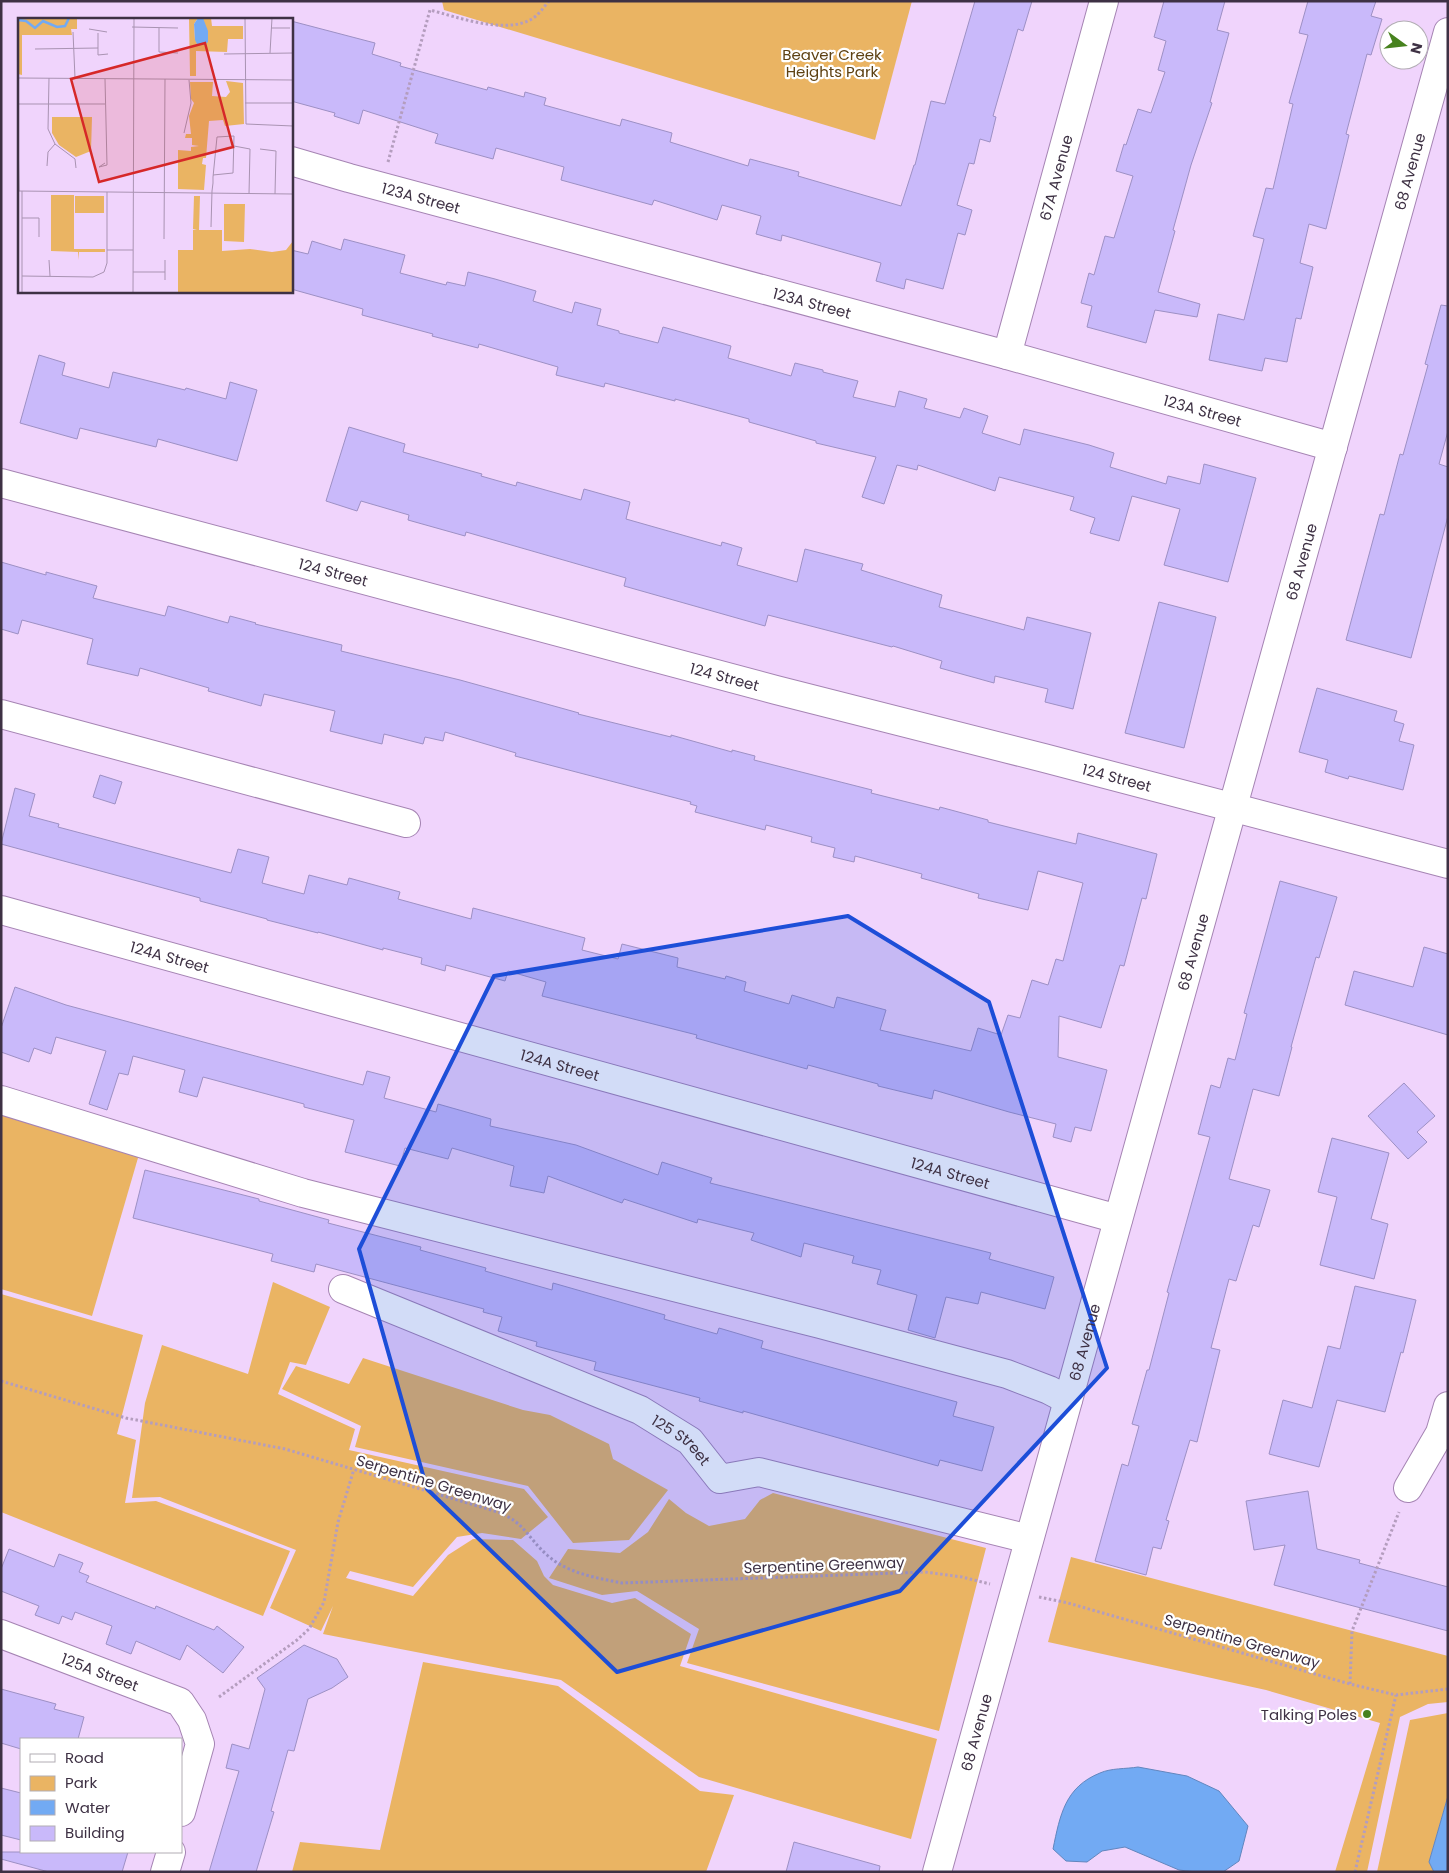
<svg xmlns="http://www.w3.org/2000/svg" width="1449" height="1873" viewBox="0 0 1449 1873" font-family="Poppins,sans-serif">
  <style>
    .green { fill: #eab463 }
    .water { fill: #72aaf3; stroke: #6286be }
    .building { fill: #c9b9fa; stroke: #9d90c4 }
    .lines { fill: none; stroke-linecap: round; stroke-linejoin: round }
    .minor-casing { stroke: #a584b3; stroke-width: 30 }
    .path { stroke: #b49dbe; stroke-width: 3; stroke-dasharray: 2.5 2.5; stroke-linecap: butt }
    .minor { stroke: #fff; stroke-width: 28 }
    .marked { fill: #1d4ed8; fill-opacity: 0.2; stroke: #1d4ed8; stroke-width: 4; stroke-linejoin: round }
    .poi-dot { fill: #47821e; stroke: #fff; stroke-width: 2 }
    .labels { text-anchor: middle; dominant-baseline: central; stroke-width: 4.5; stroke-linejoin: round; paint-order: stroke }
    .park-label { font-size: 15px; fill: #5e4112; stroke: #fff }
    .street-label { font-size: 15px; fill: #3e3144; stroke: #fff }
    .poi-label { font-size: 15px; fill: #3e3144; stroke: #fff; text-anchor: end }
    .inset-river { fill: none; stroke: #72aaf3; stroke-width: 2.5 }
    .inset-road { fill: none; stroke: #a993b2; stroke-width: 1 }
    .view { fill: #d62828; fill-opacity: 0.15; stroke: #d62828; stroke-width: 2.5 }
    .inset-edge { fill: none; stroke: #3e3144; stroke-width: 2.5 }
  </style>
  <rect width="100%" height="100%" fill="#f0d4fc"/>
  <g class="green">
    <path d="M442,1H912L875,140L444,10Z"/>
    <path d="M1,1113L140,1151L92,1316L1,1289Z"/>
    <path d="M273,1282L330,1307L306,1365L290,1362L278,1394L355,1429L349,1450L524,1489L548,1517L521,1539L482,1533L457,1537L413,1587L350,1571L346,1578L413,1596L448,1555L473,1539L513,1540L537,1561L544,1576L553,1585L612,1603L635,1598L691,1634L680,1666L937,1739L911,1839L699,1777L561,1680L323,1634L333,1606L321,1631L270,1608L296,1550L160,1497L132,1498L145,1403L162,1345L248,1374Z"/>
    <path d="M1,1294L143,1335L117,1434L136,1440L125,1503L156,1501L290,1551L263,1616L1,1512Z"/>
    <path d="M363,1358L523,1410L550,1415L609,1444L613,1459L668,1490L629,1540L573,1543L528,1486L355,1447L361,1426L282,1389L296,1366L349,1384Z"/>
    <path d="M773,1493L986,1548L939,1731L687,1663L699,1629L637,1591L602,1595L549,1578L568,1549L620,1553L648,1532L669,1499L686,1513L709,1526L745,1519L760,1500Z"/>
    <path d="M1071,1557L1448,1656V1702L1428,1704L1400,1717L1367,1872H1335L1380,1723L1266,1690L1048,1642Z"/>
    <path d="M423,1662L558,1686L700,1791L734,1795L706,1872H292L300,1842L380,1850Z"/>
    <path d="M1448,1713V1796L1429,1862L1434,1872H1377L1410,1720Z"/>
  </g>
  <g class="water">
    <path d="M1138,1767L1187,1776L1219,1791L1248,1826L1239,1861L1223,1872H1196L1179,1870L1125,1847L1102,1851L1087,1862L1066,1861L1053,1849C1060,1815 1065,1787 1100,1773C1111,1768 1126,1769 1138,1767Z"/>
    <path d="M1448,1796V1872H1434L1429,1862Z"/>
  </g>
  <g class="building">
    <path d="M975,1H1032L1023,31L1018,29L993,116L996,117L990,142L980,139L974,164L969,163L957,205L972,210L965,235L958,233L943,289L906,279L904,289L876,281L881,263L782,235L781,241L756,234L761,216L722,205L717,220L654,200L652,205L561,180L564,167L496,148L493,159L435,143L438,134L363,110L359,124L334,116L335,113L291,101V21L375,43L372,54L401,63L400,66L487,90L488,87L524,97L525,92L546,98L544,105L620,126L622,119L672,133L670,142L748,166L750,159L799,172L798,176L901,206L914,165H915L931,101L945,104Z"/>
    <path d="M1164,1H1225L1217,30L1229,33L1210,102L1212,103L1191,165L1173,230L1175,231L1158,292L1200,304L1197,317L1155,310L1146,343L1087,327L1092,306L1081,303L1089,273L1094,275L1105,236L1114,238L1133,176L1116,171L1124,144L1126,145L1138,109L1151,113L1165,72L1158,70L1166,41L1154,37Z"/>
    <path d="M1308,1H1376L1371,16L1382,19L1371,55L1367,54L1346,134L1349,135L1326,229L1309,224L1300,263L1313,267L1301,319L1296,318L1287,362L1265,358L1262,371L1209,360L1218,314L1244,320L1264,239L1253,236L1266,188L1273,189L1293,104L1289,103L1308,35L1299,33Z"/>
    <path d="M344,239L405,255L400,273L446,285L447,282L465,286L468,272L495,279L536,291L533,301L572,313L575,302L601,309L597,325L619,331V333L658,343L663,327L731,346L728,358L791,376L795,363L823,370V372L858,381L853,397L895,407L899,391L927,399L924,408L960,418L964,408L988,416L982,433L1020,445L1024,429L1089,445L1114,453L1110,467L1166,484L1168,476L1200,484L1204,464L1256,478L1228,582L1164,565L1180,509L1132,496L1119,541L1090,533L1095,518L1070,510L1074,497L999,477L995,491L918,465L917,470L897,465L884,504L862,497L876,457L816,443V441L749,422V419L675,399V401L605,383L604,387L556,375L558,367L479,344L478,348L432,336L433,334L362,315L363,309L291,289V250L308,254L312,241L341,250Z"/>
    <path d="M1441,305L1448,306V431L1439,464L1448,467V516L1411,658L1346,640L1380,514L1384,515L1400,454L1403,455L1428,365L1425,364Z"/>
    <path d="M39,355L65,363L62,375L109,388L113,372L185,390L186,388L226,399L230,382L257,390L237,461L158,439L156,447L80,428L77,439L20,423Z"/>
    <path d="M349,427L405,444L403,452L482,474L481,476L516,486L517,482L581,500L584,489L630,502L626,519L721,546L722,542L742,548L737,565L797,582L805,549L863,564L861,570L942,595L939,607L1024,630L1027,617L1091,633L1073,709L1045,702L1048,689L995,676L994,683L940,668L942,661L893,646L892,647L768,615L765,626L624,586L626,578L466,532L465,536L408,520L409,515L361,501L357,511L326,501Z"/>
    <path d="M1,562L46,575V572L97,586L93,598L165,616L168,606L228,623L230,616L256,623L255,624L342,645L341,651L460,680L579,713L578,714L671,737V735L732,752V750L755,756L754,760L872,790L871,793L939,810L940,807L988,820V822L1076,844L1078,833L1157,854L1146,899L1142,898L1124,966L1120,965L1101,1028L1059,1016L1058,1057L1107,1070L1091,1131L1075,1127L1071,1142L1053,1137L1056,1124L1009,1112L934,1090L932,1099L878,1086V1084L808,1065L807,1069L696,1038L697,1035L542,996L546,982L508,971L505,981L446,965L445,971L421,964L422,958L383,948V950L318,932V933L267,920V919L200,901V898L1,844L15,788L35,794L29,816L59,824L58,827L231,873L238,849L269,857L262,883L304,894L309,875L347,885L349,878L400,892L398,899L471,919L473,908L585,938L582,950L618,959L622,944L678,958L677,967L725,979L726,976L746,982L744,991L789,1004L792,995L834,1008L837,997L886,1010L880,1030L971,1051L978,1028L1001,1035L1008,1015L1020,1018L1032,980L1048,985L1056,959L1063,961L1083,883L1038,871L1028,910L978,898L979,894L921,878L922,874L855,856L854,862L833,857L835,848L811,842L812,837L766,825L765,830L695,812L697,806L690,804L691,802L515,756L516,753L445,732L443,741L425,737L423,744L384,734L382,744L330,731L335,711L264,694L261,706L208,691L209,688L140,668L138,676L87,664L93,639L22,620L18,634L1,629Z"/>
    <path d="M1159,602L1216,617L1184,748L1125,733Z"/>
    <path d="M1317,688L1397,711L1394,721L1404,724L1399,741L1414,745L1403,790L1349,776L1348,779L1325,772L1328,760L1299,752Z"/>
    <path d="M100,775L122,782L115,804L93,797Z"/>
    <path d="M1280,881L1337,897L1319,958L1316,957L1291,1047H1292L1279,1096L1253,1089L1229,1179L1270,1190L1259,1227L1253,1225L1236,1281L1229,1279L1211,1348L1220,1350L1197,1442L1190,1440L1166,1520L1169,1521L1161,1549L1153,1547L1146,1575L1095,1561L1122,1464L1128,1466L1139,1426L1132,1424L1147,1370H1149L1169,1293L1167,1292L1210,1137L1198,1134L1211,1085L1220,1088L1228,1058L1235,1060L1247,1014L1244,1013Z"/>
    <path d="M1424,947L1448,954V1035L1345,1005L1354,971L1413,987Z"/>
    <path d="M15,987L66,1005L363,1085L367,1071L390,1077L384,1098L436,1112L438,1104L491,1119L490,1126L576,1145L658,1175L662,1162L712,1178L710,1183L991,1253L989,1259L1054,1277L1045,1309L981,1292L978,1304L946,1297L935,1338L908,1330L917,1295L877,1284L881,1270L852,1263L854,1256L804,1243L801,1257L751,1240L754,1233L698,1219L697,1223L624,1199L622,1203L548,1176L544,1193L510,1186L514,1166L452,1148L448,1159L405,1148L400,1166L345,1152L354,1120L304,1107V1104L203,1077L197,1097L179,1092L185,1070L133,1056L128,1075L119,1073L107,1110L89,1104L106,1051L56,1037L51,1054L34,1048L29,1062L1,1052V1028Z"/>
    <path d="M1404,1083L1435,1116L1417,1132L1427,1142L1408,1159L1368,1116Z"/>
    <path d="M1332,1138L1389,1153L1371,1219L1388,1224L1374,1279L1320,1265L1337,1197L1318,1192Z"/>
    <path d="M145,1170L259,1199V1201L329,1220L328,1223L421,1247L420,1250L486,1268L485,1271L552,1290L553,1283L665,1315L664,1319L717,1334L719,1328L763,1341L761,1348L957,1402L953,1416L994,1427L982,1471L940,1460L938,1466L743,1411V1413L699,1401L700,1398L594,1370L596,1362L536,1346L537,1342L498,1331L502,1317L483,1312L484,1309L316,1264L314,1272L271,1261L273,1254L133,1218Z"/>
    <path d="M1355,1286L1416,1300L1403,1353L1401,1352L1385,1412L1337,1400L1319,1467L1269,1454L1283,1400L1312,1408L1328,1346L1340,1349Z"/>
    <path d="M1308,1491L1317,1549L1360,1560L1359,1563L1448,1587V1631L1274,1585L1285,1545L1254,1550L1246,1501Z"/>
    <path d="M9,1549L54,1567L59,1554L83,1563L79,1572L89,1576L86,1582L155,1609L156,1606L214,1630L217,1626L244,1647L223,1673L187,1645L180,1660L136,1641L131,1654L106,1644L112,1626L75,1612L72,1620L62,1616L59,1624L35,1615L39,1606L1,1591V1569Z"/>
    <path d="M304,1645L337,1659L348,1677L332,1688L308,1699L294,1751L288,1750L271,1811L274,1812L256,1872H209L239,1771L226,1768L232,1744L249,1749L265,1689L257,1678Z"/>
    <path d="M1,1689L56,1704L54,1709L84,1717L78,1739H21V1749L1,1743Z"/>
    <path d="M1,1788L21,1793V1840L1,1835Z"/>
    <path d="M794,1842L880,1866L879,1872H786Z"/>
    <path d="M1,1852H128L122,1872H49L1,1859Z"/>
  </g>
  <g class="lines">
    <g class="minor-casing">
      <g id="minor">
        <path id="s1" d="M291,161L349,178L1007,355L1333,447"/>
        <path id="s2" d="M1007,355L1104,1"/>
        <path id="s3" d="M1,483L776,690L1044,758L1448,864"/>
        <path d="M1,714L406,823"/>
        <path id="s4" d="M1,910L1118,1219"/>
        <path d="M1,1100L303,1193L820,1324L1007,1374L1049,1390L1068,1400"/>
        <path id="s5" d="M343,1289L640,1410L690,1441L720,1479L759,1472L1029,1539"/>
        <path d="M1408,1488L1440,1433L1448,1406"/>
        <path id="s6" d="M1,1634L180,1702L192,1720L200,1744L181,1812"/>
        <path d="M165,1872L171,1852"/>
        <path id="s7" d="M937,1872L1448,32"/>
      </g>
    </g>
    <g class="path">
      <path d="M388,162L430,10C457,17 503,34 530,20C537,17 544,7 549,1"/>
      <path d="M1,1381L126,1418L285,1449L498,1512C524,1522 528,1538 547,1555C567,1573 596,1578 622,1583L925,1572L962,1577L990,1584"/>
      <path d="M1039,1597L1068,1603L1350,1684L1396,1695L1448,1689"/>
      <path d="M1350,1684L1352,1631L1399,1512"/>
      <path d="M219,1697L297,1640L309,1629L324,1602L338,1522L354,1469"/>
      <path d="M1355,1872L1396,1695"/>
    </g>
    <use href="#minor" class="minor"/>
  </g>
  <path class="marked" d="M848,916L989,1002L1107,1368L900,1591L617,1672L427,1489L359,1249L494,976Z"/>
  <circle class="poi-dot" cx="1367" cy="1714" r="5"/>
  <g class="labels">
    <g class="park-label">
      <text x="832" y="54">Beaver Creek<tspan x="832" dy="17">Heights Park</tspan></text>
    </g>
    <g class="street-label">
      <text stroke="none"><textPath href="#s7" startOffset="1765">68 Avenue</textPath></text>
      <text stroke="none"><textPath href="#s2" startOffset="184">67A Avenue</textPath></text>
      <text stroke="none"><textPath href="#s1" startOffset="135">123A Street</textPath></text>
      <text stroke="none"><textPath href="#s1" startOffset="540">123A Street</textPath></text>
      <text stroke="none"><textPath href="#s1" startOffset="945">123A Street</textPath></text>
      <text stroke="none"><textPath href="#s7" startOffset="1360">68 Avenue</textPath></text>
      <text stroke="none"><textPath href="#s3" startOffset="344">124 Street</textPath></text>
      <text stroke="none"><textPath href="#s3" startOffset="749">124 Street</textPath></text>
      <text stroke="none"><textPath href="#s3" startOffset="1154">124 Street</textPath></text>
      <text stroke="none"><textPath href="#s7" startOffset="955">68 Avenue</textPath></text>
      <text stroke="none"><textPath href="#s4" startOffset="175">124A Street</textPath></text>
      <text stroke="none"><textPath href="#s4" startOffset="580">124A Street</textPath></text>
      <text stroke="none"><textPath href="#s4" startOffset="985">124A Street</textPath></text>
      <text stroke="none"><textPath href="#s7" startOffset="550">68 Avenue</textPath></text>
      <text stroke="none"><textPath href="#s5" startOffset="372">125 Street</textPath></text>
      <text transform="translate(434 1483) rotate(17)">Serpentine Greenway</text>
      <text transform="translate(824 1565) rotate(-2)">Serpentine Greenway</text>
      <text transform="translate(1242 1641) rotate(16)">Serpentine Greenway</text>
      <text stroke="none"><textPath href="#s6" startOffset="106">125A Street</textPath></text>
      <text stroke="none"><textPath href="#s7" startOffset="145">68 Avenue</textPath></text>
    </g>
    <g class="poi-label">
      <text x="1357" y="1714">Talking Poles</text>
    </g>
  </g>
  <g transform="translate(18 18)">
    <rect width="275" height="275" fill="#f0d4fc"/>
    <path d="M0,0H59V11H53L54,17H4V57L0,56ZM171,0H180L176,6L177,22L185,0H193L194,8H225V21H210L209,34L178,33V58H172ZM208,63L225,65L226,106L207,108L205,102L191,103L188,140H185L184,146L188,147L186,172L160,171V132L173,133V129L181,128L174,127V120H167L168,116H173L171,98L176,85L173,81L172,64H195L194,78L208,79L212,74ZM34,99H74L73,133L58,139L41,127L34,115ZM33,177H56V231H87V234H61V242L60,234L33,233ZM57,178H86V195H57ZM176,178H182L181,212H204V233L232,231L254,234L268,232L275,223V275H160V232H175V212H179L175,211ZM206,186H227L226,224L206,223Z" fill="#eab463"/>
    <path d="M180,0H185L190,13V24L186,27L179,26L177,22L176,6Z" fill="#72aaf3"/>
    <path class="inset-river" d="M0,2L8,3L17,10L25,3L39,9L47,8L51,0"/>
    <path class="inset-road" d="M227,0L228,106L275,108M114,9L160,10M141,10V34L160,35M253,10H272M71,11L89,14M55,14L57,60M80,15V37L90,36M17,31L80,30M252,35L254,0M206,36L275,35M0,60L275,62M31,60L30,111L37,126L57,141L58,150M227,85H275M0,86H87M0,111L1,173M166,115L173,85L171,62M216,128L232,131L231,176M242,131L258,133L257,176M87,145L81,149L89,147L87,61M29,148L30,134L37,126M0,173L275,176M4,200H21V219M193,209L194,173L195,165V159L199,119L216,118L215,155L195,157M146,221L147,61M89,232H115M31,242L32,258M86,254L89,245V174M115,254H147M4,258L75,259L86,254M147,262V242M4,275V173M115,275L116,0"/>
    <path class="view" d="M187,25L215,129L81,164L53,61Z"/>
    <rect width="275" height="275" class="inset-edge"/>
  </g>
  <rect width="1449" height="1873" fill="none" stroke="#3e3144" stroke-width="5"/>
  <rect x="20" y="1738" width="162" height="115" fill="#ffffff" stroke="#b2adb4"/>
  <rect x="30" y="1754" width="25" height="8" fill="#ffffff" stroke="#b2adb4"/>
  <text x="65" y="1763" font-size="15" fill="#3e3144">Road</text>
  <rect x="30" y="1776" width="25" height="15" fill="#eab463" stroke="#b2adb4"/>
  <text x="65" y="1788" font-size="15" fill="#3e3144">Park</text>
  <rect x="30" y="1800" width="25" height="15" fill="#72aaf3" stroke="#b2adb4"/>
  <text x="65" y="1813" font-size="15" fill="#3e3144">Water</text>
  <rect x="30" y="1826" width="25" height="15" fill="#c9b9fa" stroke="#b2adb4"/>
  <text x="65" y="1838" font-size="15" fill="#3e3144">Building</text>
  <g transform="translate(1404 45) rotate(105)"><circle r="24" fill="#ffffff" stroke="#b2adb4"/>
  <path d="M0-4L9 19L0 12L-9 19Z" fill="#47821e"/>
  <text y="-8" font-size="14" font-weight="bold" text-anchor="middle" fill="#3e3144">N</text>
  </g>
</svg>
